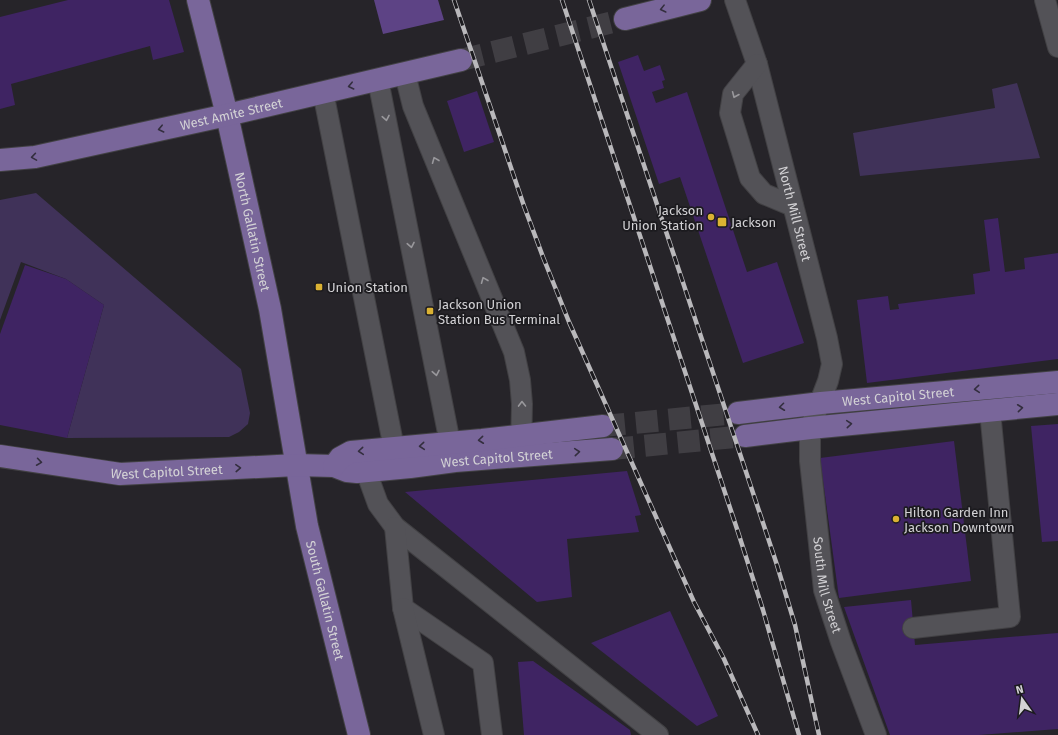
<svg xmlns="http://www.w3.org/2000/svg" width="1058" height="735" viewBox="0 0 1058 735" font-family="'Fira Sans',sans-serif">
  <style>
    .green { fill: #403259 }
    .forest { fill: #5d4385 }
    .building { fill: #3f2463 }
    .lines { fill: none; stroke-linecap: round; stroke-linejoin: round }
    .major-tunnel { stroke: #403e43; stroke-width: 22; stroke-dasharray: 22 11; stroke-linecap: butt }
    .minor-casing { stroke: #424144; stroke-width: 22 }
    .major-casing { stroke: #424144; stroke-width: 24 }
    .minor { stroke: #535257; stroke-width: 20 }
    .major { stroke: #79669a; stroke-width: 22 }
    .rail-casing { stroke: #b9b8bb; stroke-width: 4.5 }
    .rail { stroke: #1c1b1f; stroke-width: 3; stroke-dasharray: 9; stroke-linecap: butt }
    .oneway { stroke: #332e3e }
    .oneway2 { stroke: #99989c }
    .poi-dot { fill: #dbb233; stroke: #1c1b1f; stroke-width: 1.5 }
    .labels { text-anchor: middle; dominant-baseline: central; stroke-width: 3.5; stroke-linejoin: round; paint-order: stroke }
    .street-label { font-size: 13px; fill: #d3d2d5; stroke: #1c1b1f }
    .poi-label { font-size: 13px; fill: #d3d2d5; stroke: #1c1b1f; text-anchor: start }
  </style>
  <rect width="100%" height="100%" fill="#262429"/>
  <g class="green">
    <path d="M1017,83L1040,158L860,176L853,133L995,108L992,89Z"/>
    <path d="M36,193L241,369L250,413L248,424L239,432L229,437L67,438L104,305L66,279L21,262L0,320V200Z"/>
  </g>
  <path class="forest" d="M374,0H438L444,20L383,34Z"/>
  <g class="building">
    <path d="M68,0H169L184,52L153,60L150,46L11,84L15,105L0,109V17Z"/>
    <path d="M638,55L644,71L660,65L665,80L662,81L664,88L652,92L656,103L687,92L747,272L777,262L804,343L743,363L680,177L659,184L618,62Z"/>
    <path d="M477,91L494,142L464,152L447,101Z"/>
    <path d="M998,218L1005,272L1025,269L1024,258L1058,253V359L867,383L857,300L888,296L890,310L899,309L898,304L975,294L973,274L990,271L984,220Z"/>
    <path d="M25,265L66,279L104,305L67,438L0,425V334Z"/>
    <path d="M1058,424V541L1042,542L1031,426Z"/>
    <path d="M954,441L971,581L839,598L820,458Z"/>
    <path d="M627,471L641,515L635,516L639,532L567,539L572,597L537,602L405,492Z"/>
    <path d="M911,600L915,645L1058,633V729L979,735H890L844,607Z"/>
    <path d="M670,611L718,716L697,726L591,643Z"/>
    <path d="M533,661L630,730L631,735H524L518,662Z"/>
  </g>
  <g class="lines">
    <g class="major-tunnel">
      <path d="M461,60L625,19"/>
      <path d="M603,426L738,413"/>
      <path d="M612,449L745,436"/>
    </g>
    <g class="minor-casing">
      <g id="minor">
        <path id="s1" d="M735,0L757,64L827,338L832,364L828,381L810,428V461L824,590L841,642L876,735"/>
        <path d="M1045,0L1058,47"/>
        <path d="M757,64L733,94L730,113L750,178L764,194L793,206"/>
        <path d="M405,74L413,106L514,352L520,380L522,404L521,451"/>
        <path d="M378,80L450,443"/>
        <path d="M323,92L394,448"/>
        <path d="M366,471L378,504L395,527L658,735"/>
        <path d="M395,527L403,608L483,663L492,735"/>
        <path d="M403,608L434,735"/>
        <path d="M913,628L1010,617L990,411"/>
      </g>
    </g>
    <g class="major-casing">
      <g id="major">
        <path id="s2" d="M198,0L227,115L270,309L307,526L359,735"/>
        <path d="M625,19L700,0"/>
        <path id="s3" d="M0,160L35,157L227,115L461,60"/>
        <path id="s4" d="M738,413L821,403L1058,382"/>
        <path d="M745,436L810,428L1058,404"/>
        <path id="s5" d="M0,456L120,474L296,465L334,466L347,471L357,472L410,467L455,461L612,449"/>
        <path d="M334,466L340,458L351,452L482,440L603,426"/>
      </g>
    </g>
    <use href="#minor" class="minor"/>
    <use href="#major" class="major"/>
    <g class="rail-casing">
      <g id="rail">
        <path d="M454,0L524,206L543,257L569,322L694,602L724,659L758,735"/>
        <path d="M562,0L738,532L763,610L799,735"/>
        <path d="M589,0L777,565L795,625L819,735"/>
      </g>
    </g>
    <use href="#rail" class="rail"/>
  </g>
  <defs><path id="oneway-chevron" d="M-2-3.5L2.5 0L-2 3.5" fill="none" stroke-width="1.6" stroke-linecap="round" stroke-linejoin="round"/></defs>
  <g class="oneway">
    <use href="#oneway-chevron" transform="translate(663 9) rotate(166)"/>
    <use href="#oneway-chevron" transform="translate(351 86) rotate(167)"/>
    <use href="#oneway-chevron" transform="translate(161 129) rotate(167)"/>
    <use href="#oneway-chevron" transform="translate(34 157) rotate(171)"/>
    <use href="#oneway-chevron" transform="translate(977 389) rotate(175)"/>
    <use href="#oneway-chevron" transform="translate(782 407) rotate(173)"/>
    <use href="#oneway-chevron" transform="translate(1020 408) rotate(-6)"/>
    <use href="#oneway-chevron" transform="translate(849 424) rotate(-5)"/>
    <use href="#oneway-chevron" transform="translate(481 440) rotate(174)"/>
    <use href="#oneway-chevron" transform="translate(422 446) rotate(175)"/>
    <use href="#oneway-chevron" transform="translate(361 451) rotate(175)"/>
    <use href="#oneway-chevron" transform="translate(577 452) rotate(-5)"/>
    <use href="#oneway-chevron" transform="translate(39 462) rotate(8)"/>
    <use href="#oneway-chevron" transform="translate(238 468) rotate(-3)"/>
  </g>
  <g class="oneway2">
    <use href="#oneway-chevron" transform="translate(735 95) rotate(113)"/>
    <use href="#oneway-chevron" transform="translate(386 118) rotate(79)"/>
    <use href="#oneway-chevron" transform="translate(435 160) rotate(-112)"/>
    <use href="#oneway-chevron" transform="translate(411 245) rotate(79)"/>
    <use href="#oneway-chevron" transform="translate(484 280) rotate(-112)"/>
    <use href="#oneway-chevron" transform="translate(436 373) rotate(79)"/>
    <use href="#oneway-chevron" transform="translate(522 404) rotate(-91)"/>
  </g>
  <g class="poi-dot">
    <circle cx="711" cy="217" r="4"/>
    <rect x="717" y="217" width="10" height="10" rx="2"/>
    <rect x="315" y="283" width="8" height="8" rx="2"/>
    <rect x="426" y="307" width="8" height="8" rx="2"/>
    <circle cx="896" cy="519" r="4"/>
  </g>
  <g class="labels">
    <g class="street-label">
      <text stroke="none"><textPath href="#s3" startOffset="236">West Amite Street</textPath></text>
      <text stroke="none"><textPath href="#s1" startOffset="222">North Mill Street</textPath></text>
      <text stroke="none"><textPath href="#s2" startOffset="238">North Gallatin Street</textPath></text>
      <text stroke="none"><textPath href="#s4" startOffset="161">West Capitol Street</textPath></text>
      <text stroke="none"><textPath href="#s5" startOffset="500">West Capitol Street</textPath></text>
      <text stroke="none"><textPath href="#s5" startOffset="168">West Capitol Street</textPath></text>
      <text stroke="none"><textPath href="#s1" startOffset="603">South Mill Street</textPath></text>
      <text stroke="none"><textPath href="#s2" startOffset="614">South Gallatin Street</textPath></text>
    </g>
    <g class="poi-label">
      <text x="703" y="210" text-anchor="end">Jackson<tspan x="703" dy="15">Union Station</tspan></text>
      <text x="731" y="222">Jackson</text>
      <text x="327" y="287">Union Station</text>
      <text x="438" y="304">Jackson Union<tspan x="438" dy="15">Station Bus Terminal</tspan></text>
      <text x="904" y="512">Hilton Garden Inn<tspan x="904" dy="15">Jackson Downtown</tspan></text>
    </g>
  </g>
  <g transform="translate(1022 699) rotate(346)" stroke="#1c1b1f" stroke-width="3" paint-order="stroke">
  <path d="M0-3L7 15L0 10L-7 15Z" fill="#d3d2d5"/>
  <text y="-6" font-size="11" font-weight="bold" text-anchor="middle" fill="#d3d2d5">N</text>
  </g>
</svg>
